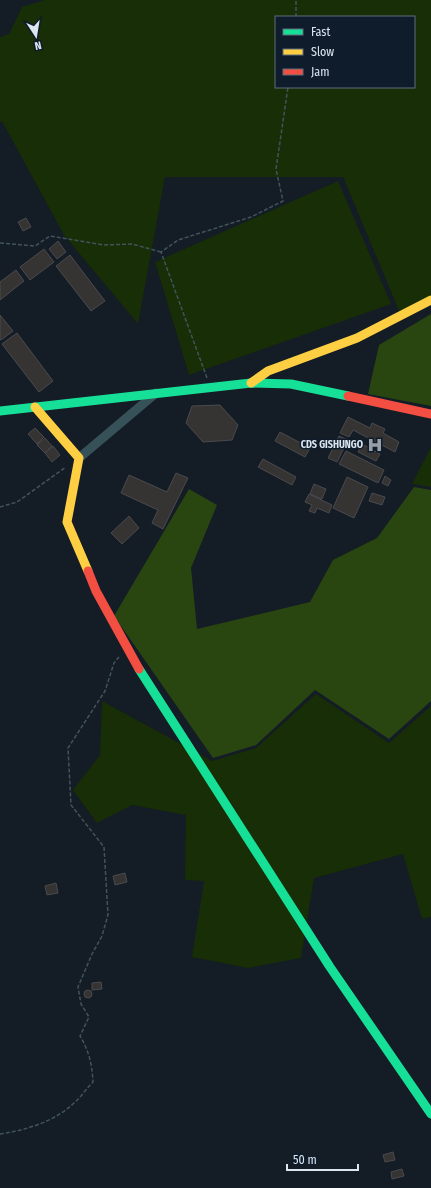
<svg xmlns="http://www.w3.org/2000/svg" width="431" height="1188" viewBox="0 0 431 1188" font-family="'Fira Sans Condensed',sans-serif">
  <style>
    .green { fill: #172e06; fill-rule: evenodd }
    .forest { fill: #294611 }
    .building { fill: #363433; stroke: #4a4a4e }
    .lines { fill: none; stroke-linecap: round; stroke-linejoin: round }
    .path { stroke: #41545b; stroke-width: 1.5; stroke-dasharray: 4 2; stroke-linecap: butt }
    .street { stroke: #365158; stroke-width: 9 }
    .fast { stroke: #16e098; stroke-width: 9 }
    .slow { stroke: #ffcf43; stroke-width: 9 }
    .jam { stroke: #f24e42; stroke-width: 9 }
    .labels { text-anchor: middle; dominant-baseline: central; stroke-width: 3; stroke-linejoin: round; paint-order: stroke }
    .poi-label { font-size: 10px; font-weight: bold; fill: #dce6f0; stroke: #0e1c2b; text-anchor: end }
  </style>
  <rect width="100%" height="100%" fill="#141c25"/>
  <g class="green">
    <path d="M45,0H431V296L400,313L343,177H165L138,324L64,235L2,121L0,122V37L9,34L22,7ZM276,17H414V87H276Z"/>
    <path d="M338,181L391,304L189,375L155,262Z"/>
    <path d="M431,447V487L412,484Z"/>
    <path d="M316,694L389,743L431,706V917L422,919L403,854L314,878L301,958L248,968L192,957L204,881L185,880L186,815L132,805L97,823L73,790L100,755L102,701L212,761L256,748Z"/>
  </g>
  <g class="forest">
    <path d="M431,314V406L368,394L379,345Z"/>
    <path d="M414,487L431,490V701L389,739L315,690L256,745L213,758L114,616L189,489L217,505L191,568L197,629L310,602L333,560L377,538Z"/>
  </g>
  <g class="building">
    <path d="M26,218L31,227L23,231L18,222Z"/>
    <path d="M58,241L66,252L57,259L49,249Z"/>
    <path d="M44,249L54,262L30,280L20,267Z"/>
    <path d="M70,255L105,301L91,311L56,266Z"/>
    <path d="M16,270L24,281L0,300V282Z"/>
    <path d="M0,315L13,331L1,340L0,339Z"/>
    <path d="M17,333L53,381L39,392L2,344Z"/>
    <path d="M220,405L238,425L232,440L203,442L186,423L192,406Z"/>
    <path d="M348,417L370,428L372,423L385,429L383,433L399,442L395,452L353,430L349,437L340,433Z"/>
    <path d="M35,428L44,437L37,444L28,434Z"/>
    <path d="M280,432L310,448L305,457L275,441Z"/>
    <path d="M339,436L348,440L337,462L328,458Z"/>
    <path d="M45,438L52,446L45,453L37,445Z"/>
    <path d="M362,444L380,454L376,461L358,452Z"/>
    <path d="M53,446L60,455L52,462L45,453Z"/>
    <path d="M346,451L384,470L378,483L339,464Z"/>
    <path d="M263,459L296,477L292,485L258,467Z"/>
    <path d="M176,473L188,478L163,529L152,523L158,510L121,493L129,475L167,492Z"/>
    <path d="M385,476L391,480L388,486L382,483Z"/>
    <path d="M347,477L368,487L354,518L333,508Z"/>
    <path d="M314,484L326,489L322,499L310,494Z"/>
    <path d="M372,493L385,497L382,505L369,501Z"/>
    <path d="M309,494L332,505L329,513L317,508L315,513L309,511L312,505L305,502Z"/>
    <path d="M129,516L139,528L122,544L111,533Z"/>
    <path d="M125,873L127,882L115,885L113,876Z"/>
    <path d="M56,883L58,893L47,895L45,886Z"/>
    <path d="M101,982L102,989L92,990V983Z"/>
    <circle cx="88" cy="994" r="4"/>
    <path d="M393,1152L395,1160L385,1162L383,1155Z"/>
    <path d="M402,1169L404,1176L392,1179L391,1172Z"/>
  </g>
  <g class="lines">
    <g class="path">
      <path d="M296,17V0"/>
      <path d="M0,243L35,246L50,236L104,245L132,244L161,252"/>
      <path d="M207,378L161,252L178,240L251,217L283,201L276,169L288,87"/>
      <path d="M0,507L17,502L66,467"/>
      <path d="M0,1134C26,1130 54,1122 74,1103C81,1097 86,1089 93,1082C92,1064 89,1051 80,1036L89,1017L81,1004L78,987L92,954L102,936L108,915L104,847L71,805L68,748L105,691L114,663L119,657"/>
    </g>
    <path class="street" d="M79,458L156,393"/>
    <g class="fast">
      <path d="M0,411L251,383L291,384L348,396"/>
      <path d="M139,669L330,967L431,1114"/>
    </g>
    <g class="slow">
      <path d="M251,383L268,371L357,338L431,300"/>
      <path d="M35,407L79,458L67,522L88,571"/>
    </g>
    <g class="jam">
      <path d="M348,396L431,414"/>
      <path d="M88,571L96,591L139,669"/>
    </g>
  </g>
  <defs>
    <g id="hospital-bare" transform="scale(1.2)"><path d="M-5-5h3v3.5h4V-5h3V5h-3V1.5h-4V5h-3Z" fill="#969fa9" stroke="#0e1c2b" stroke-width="2.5" paint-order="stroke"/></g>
  </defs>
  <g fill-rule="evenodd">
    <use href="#hospital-bare" x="375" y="445"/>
  </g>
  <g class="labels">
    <g class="poi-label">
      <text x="363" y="445">CDS GISHUNGO</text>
    </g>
  </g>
  <rect x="275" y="16" width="140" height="72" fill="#0e1c2b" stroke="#606d7a"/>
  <rect x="283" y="29" width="20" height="6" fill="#16e098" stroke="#606d7a"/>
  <text x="311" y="36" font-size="12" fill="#dce6f0">Fast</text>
  <rect x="283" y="49" width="20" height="6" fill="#ffcf43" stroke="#606d7a"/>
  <text x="311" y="56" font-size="12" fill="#dce6f0">Slow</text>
  <rect x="283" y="69" width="20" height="6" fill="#f24e42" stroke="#606d7a"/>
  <text x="311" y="76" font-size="12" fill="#dce6f0">Jam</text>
  <g transform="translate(36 36) rotate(168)" stroke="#0e1c2b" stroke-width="3" paint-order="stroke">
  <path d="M0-3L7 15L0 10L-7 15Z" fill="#dce6f0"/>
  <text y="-6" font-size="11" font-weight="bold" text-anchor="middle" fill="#dce6f0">N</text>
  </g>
  <path d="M287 1164v6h71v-6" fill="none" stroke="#dce6f0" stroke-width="2"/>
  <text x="293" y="1164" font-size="12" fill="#dce6f0" stroke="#0e1c2b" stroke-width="3" paint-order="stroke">50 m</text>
</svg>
